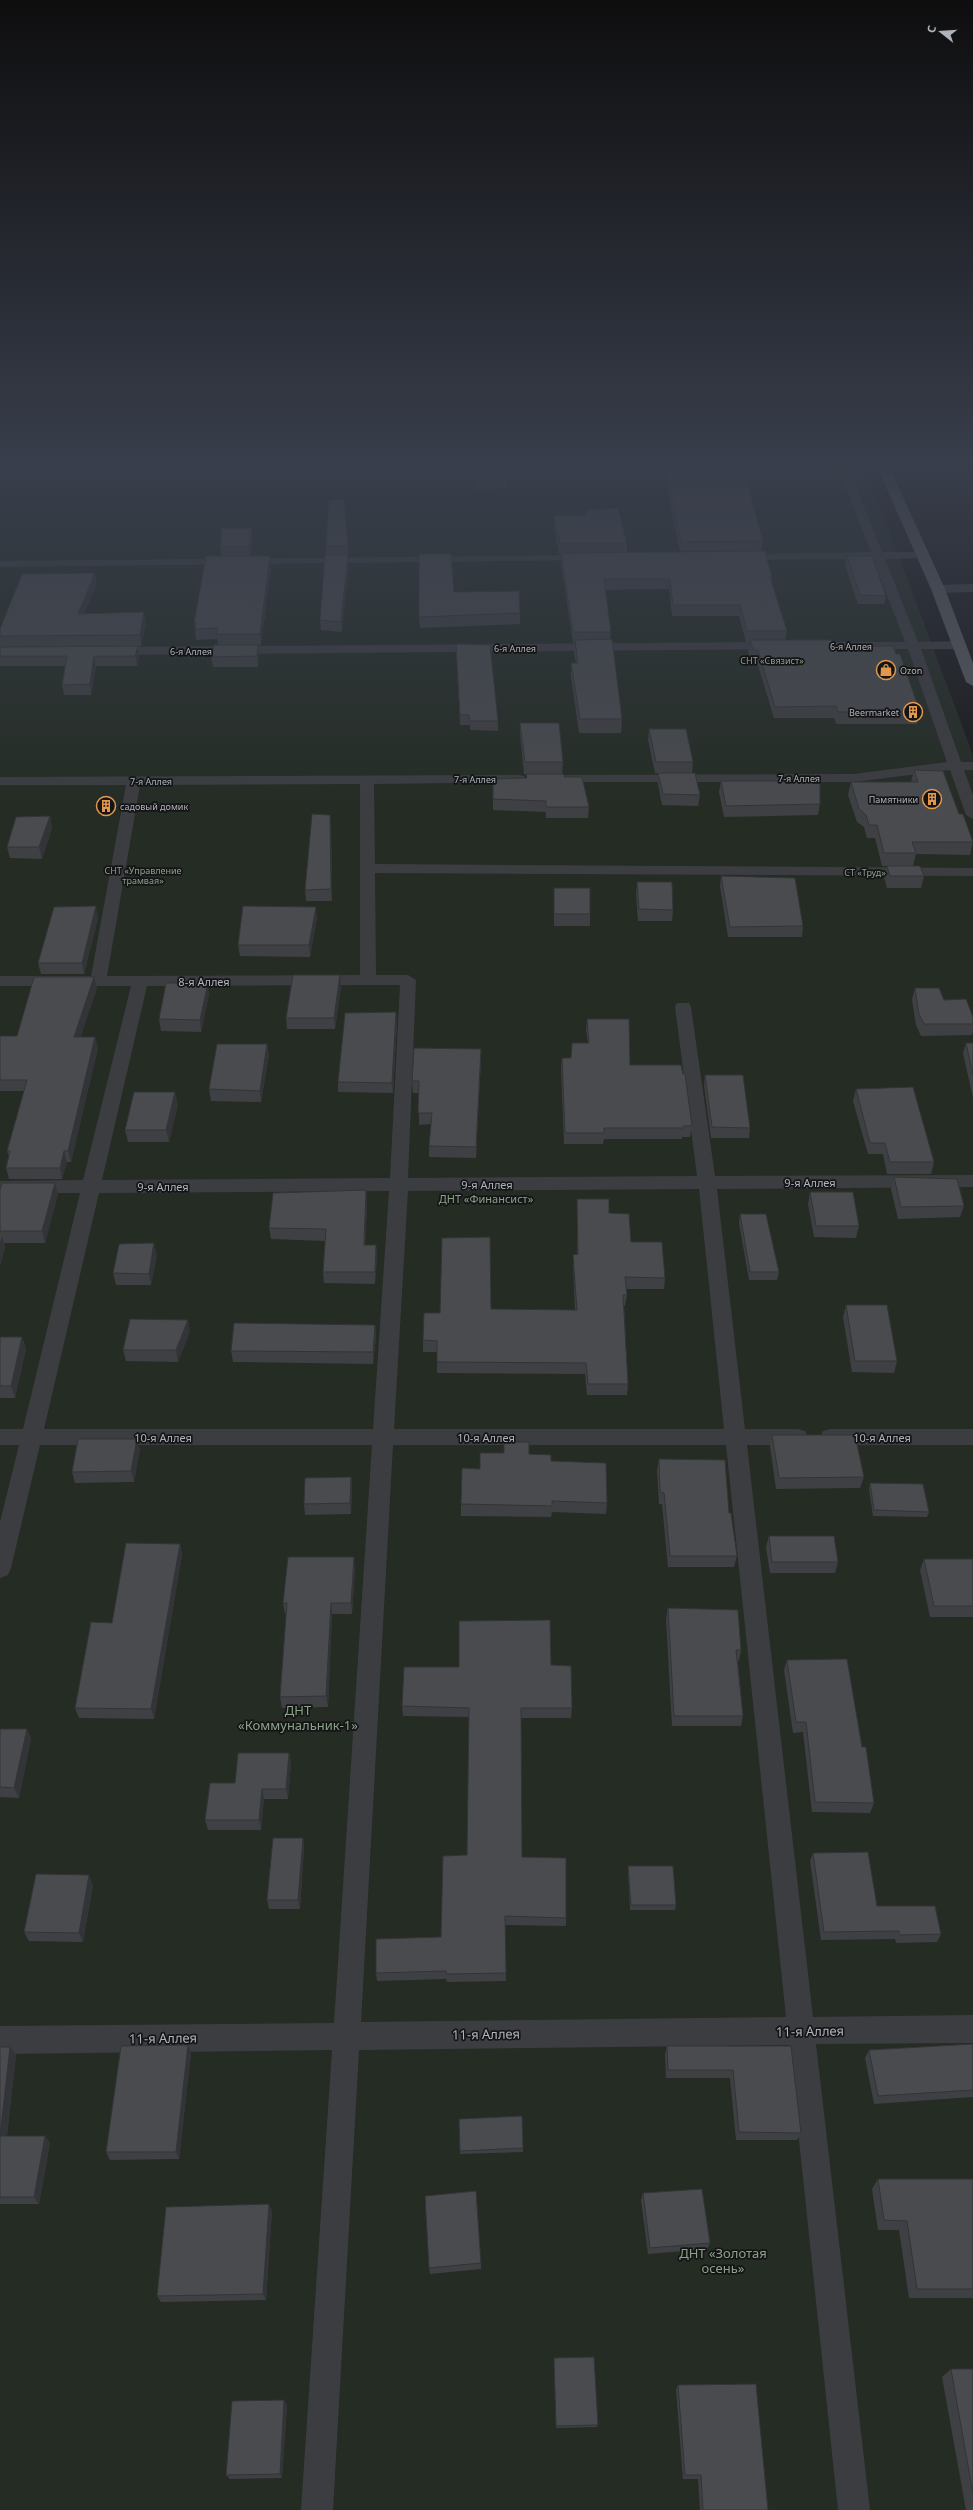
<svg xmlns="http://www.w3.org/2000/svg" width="973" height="2510" viewBox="0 0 973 2510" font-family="'Noto Sans',sans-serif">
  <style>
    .green { fill: #242c24 }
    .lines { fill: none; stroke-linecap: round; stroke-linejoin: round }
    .service { fill: #3c3d41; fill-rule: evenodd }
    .tertiary { fill: #3c3d41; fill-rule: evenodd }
    .primary { fill: #585b60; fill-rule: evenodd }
    .wall { fill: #3f4043 }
    .shaded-wall { fill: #333437 }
    .building { fill: #494b4e; stroke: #333437 }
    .labels { text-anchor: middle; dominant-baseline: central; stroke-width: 3.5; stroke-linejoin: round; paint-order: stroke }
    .far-street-label { font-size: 9px; fill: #aeb4ba; stroke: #151517 }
    .far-park-label { font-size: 9px; fill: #8aa387; stroke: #151517 }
    .far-poi-label { font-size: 9px; fill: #aeb4ba; stroke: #151517; text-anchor: start }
    .street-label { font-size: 11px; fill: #aeb4ba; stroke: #151517 }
    .park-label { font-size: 11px; fill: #8aa387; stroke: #151517 }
    .near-park-label { font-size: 13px; fill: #8aa387; stroke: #151517 }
    .near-street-label { font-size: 13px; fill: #aeb4ba; stroke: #151517 }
  </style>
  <rect width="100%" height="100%" fill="#1a1a1c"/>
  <path class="green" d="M0,462H860L897,551L973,755V2510H0Z"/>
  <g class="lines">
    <g class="service">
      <path d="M836,462H846L882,552H923L929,555L923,558L885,559L918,642L959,641L965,645L959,649H921L961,762H973V770H964L973,795V819L966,815L950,770L854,782H552L550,779L552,776L557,775L854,774L947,762L908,649L807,650L801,646L807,642H905L873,559L741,560L735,557L741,554L871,552Z"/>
      <path d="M587,555L593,558L591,560L0,567V561Z"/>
      <path d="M775,642L779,643L781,646L779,649L113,655L107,651L113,647Z"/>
      <path d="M519,775L524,776L526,779L524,782L374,784L375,864L973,868V876L375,873L376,975H408L416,980L408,1178L697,1176L675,1007L677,1003H689L691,1007L715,1176L973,1175V1187L717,1189L745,1429H798L805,1431L808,1437L805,1443L798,1445H747L813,2017L973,2015V2043L816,2044L870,2510H838L789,2045L359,2050L333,2510H301L332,2050L0,2054V2026L334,2023L372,1445H40L11,1568L8,1575L0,1578V1522L19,1445H0V1429H23L80,1193H0V1181L83,1180L131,986H0V976H91L126,785H0V777ZM360,784V975L107,976L140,785ZM364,985H400L390,1178L102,1180L147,986ZM699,1189L724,1429H394L408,1191ZM389,1191L373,1429H44L99,1193ZM393,1445H726L786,2017L361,2022Z"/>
      <path d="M830,1429H973V1445H830L823,1443L820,1437L823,1431Z"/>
    </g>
    <path class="tertiary" d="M973,584V592L938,593L931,589L938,585Z"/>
    <path class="primary" d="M875,462H887L945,589L973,663V686L966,682L931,589Z"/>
  </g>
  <g class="wall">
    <path d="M471,462H521V465H504L506,478V488L474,489Z"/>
    <path d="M657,462H741L763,541L761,551L772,577L771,582L787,631L785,640L834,647L896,654L920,712L917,724H836L834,718H774L757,662H751L748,652L750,642H746L739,616H672L669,589L605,590L611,632L610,639L622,719L621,733H579L571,677V663H576L574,653L575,643H573L561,563V554H559L554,526V516L585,515L586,510L627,543V552H680L663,469H659Z"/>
    <path d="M344,500L349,565L342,632L321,630L320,620L326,555V546Z"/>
    <path d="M253,539L250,556L271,566L261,645H258L259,656L258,667H213L211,657L218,645L217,639L196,640L194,623L221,556L220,547Z"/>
    <path d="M847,556L886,596L884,604H858L845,565Z"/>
    <path d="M97,583L84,614L146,623L141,646L0,647V629Z"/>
    <path d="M454,592L520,613V624L420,628L419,617Z"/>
    <path d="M456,644L498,721V731L470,730V725H460Z"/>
    <path d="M138,646L139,656L137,666H96L91,695H64L62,685L65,666H0V647Z"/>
    <path d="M520,723L563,762L562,774L564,777L589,807L588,818H546V812L493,810V799L526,778V774H555H524L520,734Z"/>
    <path d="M649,729L693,762L692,773L700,795L698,806L662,805L658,784V773H655L648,740Z"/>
    <path d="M914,770L959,814L973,842L970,855L916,854L913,866L924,876L921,888H887L884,877L887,866H882L875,838H867L864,827L857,822L848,795L851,782H911Z"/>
    <path d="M721,781L820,804L818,815L724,817L719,792Z"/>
    <path d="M50,816L52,828L42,859L10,858L7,847Z"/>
    <path d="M331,826L332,901H306L305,890Z"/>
    <path d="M721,876L803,926L802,937H728L720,886Z"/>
    <path d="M637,882L673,910L672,921H638L636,894Z"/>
    <path d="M554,888L590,914V926H554Z"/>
    <path d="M98,918L84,974H41L38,963Z"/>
    <path d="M317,918L310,957L240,956L238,945Z"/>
    <path d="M341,987L335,1029H287L286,1018Z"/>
    <path d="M97,988L80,1037H95L98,1048L71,1162H67L62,1179H9L6,1168L9,1157L7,1151L24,1091H0V1036H17Z"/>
    <path d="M915,988L944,1000L973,1017V1032L972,1035L921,1036L916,1025L912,1000Z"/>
    <path d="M209,994L201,1032L161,1031L159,1019Z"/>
    <path d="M396,1012L397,1022L393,1093L338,1092V1082Z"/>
    <path d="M587,1019L630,1065L692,1126L690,1137H682V1139H604L603,1144H564L561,1069L562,1058H571L572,1043H588L586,1030Z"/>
    <path d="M966,1043H973V1098L963,1053Z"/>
    <path d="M267,1044L269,1055L261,1102L211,1101L209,1089Z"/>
    <path d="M481,1061L476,1158L429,1157V1146L431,1124L419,1125V1093H413L412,1081Z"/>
    <path d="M705,1075L750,1128L749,1138H711L704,1085Z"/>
    <path d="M856,1089L934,1162L931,1174H887L883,1154H868L853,1101Z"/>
    <path d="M178,1104L169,1142H128L125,1130Z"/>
    <path d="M894,1177L964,1206L960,1217L898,1219L891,1189Z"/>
    <path d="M55,1183L58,1194L45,1243H4L5,1248L0,1266V1190Z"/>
    <path d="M366,1190L367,1202L365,1245H376L377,1257L375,1284L324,1283L323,1272L325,1241L271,1239L269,1228Z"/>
    <path d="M810,1192L859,1226L856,1238L814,1237L808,1204Z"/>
    <path d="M577,1199L609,1213L631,1242L665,1278L664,1289H626L627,1295L625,1306H624L628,1384L627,1395H587L585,1374L437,1373V1352H423V1340L440,1313L491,1309L575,1310L573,1266V1255H577Z"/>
    <path d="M740,1214L779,1272L777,1280H749L739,1223Z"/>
    <path d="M157,1255L151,1285H116L113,1273Z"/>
    <path d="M846,1305L897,1361L894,1373L852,1372L843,1317Z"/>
    <path d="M375,1325L376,1337L373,1364L233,1362L231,1351Z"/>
    <path d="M190,1331L178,1362L126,1361L123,1350Z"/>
    <path d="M0,1337H22L26,1349L15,1398H0Z"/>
    <path d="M772,1435L864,1477L860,1488L776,1489L770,1446Z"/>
    <path d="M137,1439L140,1450L134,1482L75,1483L72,1472Z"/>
    <path d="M529,1454L551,1461L607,1503L606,1514L552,1512L551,1517L461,1516V1504Z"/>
    <path d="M659,1459L729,1513L737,1556L734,1567H668L662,1504H659L657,1470Z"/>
    <path d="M351,1477L352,1489L351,1514L305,1515L304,1504Z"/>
    <path d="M870,1483L929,1512L927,1517L873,1516L869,1489Z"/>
    <path d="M769,1536L838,1562L835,1573H770L766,1547Z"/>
    <path d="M180,1544L182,1555L154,1719L79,1718L75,1708L112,1623Z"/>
    <path d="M924,1559H973V1617H930L920,1570Z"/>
    <path d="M355,1568L352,1614H332L328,1707L282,1708L280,1697L286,1614H285L283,1603Z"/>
    <path d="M668,1608L741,1650L739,1661H738L743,1716L741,1726H672L666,1619Z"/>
    <path d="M787,1660L862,1747L874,1803L870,1813L812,1812L803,1732L793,1733L784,1670Z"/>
    <path d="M551,1665L572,1708L571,1718H521L522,1857L566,1918V1926L505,1925L506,1981L447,1982L446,1979L377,1981L376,1973L441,1937L467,1855L469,1717L403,1716L402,1706L459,1667Z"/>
    <path d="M0,1729H27L31,1739L19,1798L0,1797Z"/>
    <path d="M289,1753L291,1763L288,1799H264L261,1830H208L205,1820L235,1783Z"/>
    <path d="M303,1838L304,1847L300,1909H269L267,1900Z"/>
    <path d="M813,1853L877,1906L941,1934L937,1942L896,1943L895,1939L821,1940L810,1861Z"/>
    <path d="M628,1866L676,1905L675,1910H630L628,1871Z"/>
    <path d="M93,1885L83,1942L29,1941L24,1932Z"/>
    <path d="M973,2044V2097L874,2104L865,2058L869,2050Z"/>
    <path d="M667,2046H791L801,2133L797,2140H736L730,2078H666L665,2054Z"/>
    <path d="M0,2047L16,2055L7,2136H45L50,2143L39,2204H0Z"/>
    <path d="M191,2053L179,2159L110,2160L106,2152Z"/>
    <path d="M459,2119L523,2148V2152L460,2154Z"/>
    <path d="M878,2179H973V2298H909L899,2230H878L872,2189Z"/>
    <path d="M643,2193L710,2243L707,2249L648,2254L641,2200Z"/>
    <path d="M272,2211L266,2300L161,2302L157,2296Z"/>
    <path d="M481,2263V2269L430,2274L429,2268Z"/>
    <path d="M554,2358L598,2425L597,2427L556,2428Z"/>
    <path d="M951,2369H973V2510H966L942,2377Z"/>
    <path d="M678,2385L768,2510H700L698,2479H683L676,2390Z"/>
    <path d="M287,2405L282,2478L230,2479L226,2475Z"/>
  </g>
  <g class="shaded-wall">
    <path d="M0,462H6L0,474Z"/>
    <path d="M252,528L253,539L250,557L249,547Z"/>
    <path d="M348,555L349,565L342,632L341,622Z"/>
    <path d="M270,556L271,566L261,645L260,634Z"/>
    <path d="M95,573L97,583L80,624L78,614Z"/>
    <path d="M144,612L146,623L141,646L140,635Z"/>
    <path d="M258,645L259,656L258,667L257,656Z"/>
    <path d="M138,646L139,656L137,666L135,656Z"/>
    <path d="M94,656L96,666L91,695L90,684Z"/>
    <path d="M330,815L331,826L332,901L331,889Z"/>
    <path d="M50,816L52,828L42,859L39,847Z"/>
    <path d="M96,906L98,918L84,974L82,963Z"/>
    <path d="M316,907L317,918L310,957L309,945Z"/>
    <path d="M340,975L341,987L335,1029L334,1018Z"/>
    <path d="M94,977L97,988L77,1048L74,1037Z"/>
    <path d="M208,983L209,994L201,1032L200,1020Z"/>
    <path d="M396,1012L397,1022L393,1093L392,1083Z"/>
    <path d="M95,1037L98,1048L71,1162L68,1151Z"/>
    <path d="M267,1044L269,1055L261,1102L260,1091Z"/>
    <path d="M481,1049V1061L476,1158V1147Z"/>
    <path d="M175,1092L178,1104L169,1142L166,1130Z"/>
    <path d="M64,1151L67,1162L62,1179L60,1168Z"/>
    <path d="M55,1183L58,1194L45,1243L42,1231Z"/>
    <path d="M366,1190L367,1202L365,1257L364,1245Z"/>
    <path d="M2,1236L5,1248L0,1266V1242Z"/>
    <path d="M154,1243L157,1255L151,1285L149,1274Z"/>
    <path d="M376,1245L377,1257L375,1284V1272Z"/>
    <path d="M188,1320L190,1331L178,1362L176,1350Z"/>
    <path d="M375,1325L376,1337L373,1364V1352Z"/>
    <path d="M22,1337L26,1349L15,1398L11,1386Z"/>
    <path d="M137,1439L140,1450L134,1482L131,1471Z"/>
    <path d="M351,1477L352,1489L351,1514L350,1503Z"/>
    <path d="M180,1544L182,1555L154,1719L151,1709Z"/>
    <path d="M354,1557L355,1568L352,1614L351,1603Z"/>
    <path d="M331,1603L332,1614L328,1707L326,1696Z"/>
    <path d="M27,1729L31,1739L19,1798L14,1788Z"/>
    <path d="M289,1753L291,1763L288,1799L286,1789Z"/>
    <path d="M262,1789L264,1799L261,1830L259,1820Z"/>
    <path d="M303,1838L304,1847L300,1909L298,1900Z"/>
    <path d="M89,1875L93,1885L83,1942L79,1933Z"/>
    <path d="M188,2045L191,2053L179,2159L176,2152Z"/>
    <path d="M10,2047L16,2055L6,2143L0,2136Z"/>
    <path d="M45,2136L50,2143L39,2204L34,2197Z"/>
    <path d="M269,2204L272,2211L266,2300L263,2294Z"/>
    <path d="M284,2400L287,2405L282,2478L280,2474Z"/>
  </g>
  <g class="building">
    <path d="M472,462H504L506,478L474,479Z"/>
    <path d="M664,462H741L763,541L681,542Z"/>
    <path d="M329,500H344L348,546H326Z"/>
    <path d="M618,508L627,543H560L554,516L587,515L586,510Z"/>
    <path d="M222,528H252L249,547H220Z"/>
    <path d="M765,551L772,577H770L787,631H747L740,605H673L670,579H604L611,632H573L561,553Z"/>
    <path d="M419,554H451L454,592L519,591L520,613L419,617Z"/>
    <path d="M325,555H348L341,622L320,620Z"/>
    <path d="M206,556H270L260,634H216L218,628L195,629L196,623H194Z"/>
    <path d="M847,556H872L886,596L860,595Z"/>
    <path d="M95,573L78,614L144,612L140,635L0,636V629L22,574Z"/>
    <path d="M612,639L622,719H580L571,663H578L575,640Z"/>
    <path d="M750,640H831L834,647L893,646L896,654H900L920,712H838L836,706L775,707L758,650H753Z"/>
    <path d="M456,644L490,645L498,721H470L469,715H460Z"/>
    <path d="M214,645H258L257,656L211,657Z"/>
    <path d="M138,646L135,656H94L90,684L62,685L67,656H0V647Z"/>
    <path d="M520,723H559L563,762H525Z"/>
    <path d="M649,729H686L693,762H656Z"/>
    <path d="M914,770L943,771L959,814H963L973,842H912L916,853H884L877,825H869L866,815L859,809L851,782H918Z"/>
    <path d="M658,773H695L700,795L663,794Z"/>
    <path d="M526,774H564V777H582L589,807H546V801L493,799V779L527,778Z"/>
    <path d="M721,781H820V804L726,806Z"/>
    <path d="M312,814L330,815L331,889L305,890Z"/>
    <path d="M50,816L39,847H7L16,817Z"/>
    <path d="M887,866H920L924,876H890Z"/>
    <path d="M721,876L795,878L803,926L730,927Z"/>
    <path d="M637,882H672L673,910L639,909Z"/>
    <rect x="554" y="888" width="36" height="26"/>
    <path d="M96,906L82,963H38L54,907Z"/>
    <path d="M243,906L316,907L309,945H238Z"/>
    <path d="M293,975H340L334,1018H286Z"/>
    <path d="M34,977H94L74,1037H95L68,1151H64L60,1168H6L10,1151H7L27,1080H0V1036H17Z"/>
    <path d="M166,983H208L200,1020L159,1019Z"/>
    <path d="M915,988H939L944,1000L966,999L973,1017V1024H924L919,1014Z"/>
    <path d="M396,1012L392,1083L338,1082L345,1013Z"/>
    <path d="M587,1019H629L630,1065H681L683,1074H685L692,1126H683V1128H604V1133H565L562,1058H571L572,1043H589Z"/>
    <path d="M966,1043H973V1075Z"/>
    <path d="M217,1044H267L260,1091L209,1089Z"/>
    <path d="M414,1048L481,1049L476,1147L429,1146L432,1113H418L419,1081H412Z"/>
    <path d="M705,1075H743L750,1128L712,1127Z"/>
    <path d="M913,1087L934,1162H890L885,1143H870L856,1089Z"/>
    <path d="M134,1092H175L166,1130H125Z"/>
    <path d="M894,1177L957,1179L964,1206L901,1207Z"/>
    <path d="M2,1183H55L42,1231H0V1190Z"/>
    <path d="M366,1190L364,1245H376L375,1272H323L326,1229L269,1228L273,1193Z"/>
    <path d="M810,1192H853L859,1226H816Z"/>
    <path d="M577,1199H609V1213L629,1214L631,1242H662L665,1278L625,1277L627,1295H623L628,1384H588L586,1363L437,1362V1341L423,1340L424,1313H440L442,1238L490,1237L491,1309L577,1310L573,1255L578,1254Z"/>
    <path d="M740,1214H766L779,1272H750Z"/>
    <path d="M154,1243L149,1274L113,1273L119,1244Z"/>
    <path d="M846,1305H887L897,1361H855Z"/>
    <path d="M130,1319L188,1320L176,1350H123Z"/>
    <path d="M234,1323L375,1325L373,1352L231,1351Z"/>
    <path d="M0,1337H22L11,1386H0Z"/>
    <path d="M772,1435H855L864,1477L779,1478Z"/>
    <path d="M78,1439H137L131,1471L72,1472Z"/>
    <path d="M504,1442H529V1454L551,1455V1461L606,1463L607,1503L552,1501V1506L461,1504L462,1468L480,1469V1453H504Z"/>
    <path d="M659,1459L725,1460L729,1513H731L737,1556H670L664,1493L660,1492Z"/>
    <path d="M351,1477L350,1503L304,1504L305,1478Z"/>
    <path d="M870,1483L923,1484L929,1512L874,1510Z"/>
    <path d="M769,1536H834L838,1562H772Z"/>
    <path d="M126,1543L180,1544L151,1709L75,1708L91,1622L112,1623Z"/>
    <path d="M288,1557H354L351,1603H331L326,1696L280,1697L287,1603H283Z"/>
    <path d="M924,1559H973V1606H934Z"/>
    <path d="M668,1608L738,1610L741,1650H736L743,1716H674Z"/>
    <path d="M550,1620L551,1665L571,1666L572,1708H521L522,1857L566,1858V1918L505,1916L506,1973L446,1974V1971L376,1973V1939L441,1937L443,1856L467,1855L469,1708L402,1706L404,1667H459V1621Z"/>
    <path d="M847,1659L862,1747H866L874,1803L815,1802L806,1722H796L787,1660Z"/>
    <path d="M0,1729H27L14,1788L0,1787Z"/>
    <path d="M238,1753H289L286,1789H262L259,1820H205L210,1783H235Z"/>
    <path d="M273,1838H303L298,1900H267Z"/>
    <path d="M868,1852L877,1906H935L941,1934L899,1935V1931L824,1932L813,1853Z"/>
    <path d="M628,1866H673L676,1905H631Z"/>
    <path d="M36,1874L89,1875L79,1933L24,1932Z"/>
    <path d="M973,2044V2090L878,2096L869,2050Z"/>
    <path d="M188,2045L176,2152H106L121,2046Z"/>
    <path d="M667,2046H791L801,2133L739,2132L733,2070H668Z"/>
    <path d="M0,2047H10L0,2136H45L34,2197H0Z"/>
    <path d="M522,2116L523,2148L460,2151L459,2119Z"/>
    <path d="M878,2179H973V2289H917L907,2221L884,2220Z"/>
    <path d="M702,2189L710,2243L650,2248L643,2193Z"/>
    <path d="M476,2191L481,2263L429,2268L425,2196Z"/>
    <path d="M269,2204L263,2294L157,2296L166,2207Z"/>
    <path d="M594,2357L598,2425L556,2426L554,2358Z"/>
    <path d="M951,2369H973V2494Z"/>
    <path d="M756,2384L768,2510H703L701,2475H685L678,2385Z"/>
    <path d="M284,2400L280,2474L226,2475L232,2401Z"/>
  </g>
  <linearGradient id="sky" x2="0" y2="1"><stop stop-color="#0e0e0f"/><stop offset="0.57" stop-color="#383e4b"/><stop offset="1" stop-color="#383e4b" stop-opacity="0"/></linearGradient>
  <rect width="973" height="813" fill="url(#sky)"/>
  <defs>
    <g id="shop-ring" transform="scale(1)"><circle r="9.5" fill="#151517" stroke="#e2984c" stroke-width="1.5"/><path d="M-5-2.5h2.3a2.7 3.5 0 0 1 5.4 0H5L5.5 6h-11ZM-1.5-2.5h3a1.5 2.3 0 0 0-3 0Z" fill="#e2984c"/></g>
    <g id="building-ring" transform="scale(1)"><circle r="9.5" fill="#151517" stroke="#e2984c" stroke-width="1.5"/><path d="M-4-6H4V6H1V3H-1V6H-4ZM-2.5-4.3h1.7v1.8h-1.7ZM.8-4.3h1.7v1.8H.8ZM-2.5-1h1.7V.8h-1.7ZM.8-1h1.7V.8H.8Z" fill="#e2984c"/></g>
  </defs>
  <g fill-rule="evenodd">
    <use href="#shop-ring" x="886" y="670"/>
    <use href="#building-ring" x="913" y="712"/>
    <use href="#building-ring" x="932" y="799"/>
    <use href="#building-ring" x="106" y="806"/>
  </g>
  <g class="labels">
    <g class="far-street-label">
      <text x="851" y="646">6-я Аллея</text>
      <text x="515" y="648">6-я Аллея</text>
      <text x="191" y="651">6-я Аллея</text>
      <text x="799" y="778">7-я Аллея</text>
      <text x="475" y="779">7-я Аллея</text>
      <text x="151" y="781">7-я Аллея</text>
    </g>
    <g class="far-park-label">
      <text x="772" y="660">СНТ «Связист»</text>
      <text x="143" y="870">СНТ «Управление<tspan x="143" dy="10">трамвая»</tspan></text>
      <text x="865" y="872">СТ «Труд»</text>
    </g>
    <g class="far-poi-label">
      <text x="900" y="670">Ozon</text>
      <text x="899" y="712" text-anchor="end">Beermarket</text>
      <text x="918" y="799" text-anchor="end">Памятники</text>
      <text x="120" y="806">садовый домик</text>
    </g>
    <g class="street-label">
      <text x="204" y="981">8-я Аллея</text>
      <text x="810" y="1182">9-я Аллея</text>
      <text x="487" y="1184">9-я Аллея</text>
      <text x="163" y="1186">9-я Аллея</text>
      <text x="163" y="1437">10-я Аллея</text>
      <text x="486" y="1437">10-я Аллея</text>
      <text x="882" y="1437">10-я Аллея</text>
    </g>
    <g class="park-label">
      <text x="486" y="1198">ДНТ «Финансист»</text>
    </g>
    <g class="near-park-label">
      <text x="298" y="1710">ДНТ<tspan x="298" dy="15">«Коммунальник-1»</tspan></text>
      <text x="723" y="2253">ДНТ «Золотая<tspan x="723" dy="15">осень»</tspan></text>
    </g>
    <g class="near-street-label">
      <text transform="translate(810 2031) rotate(-1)">11-я Аллея</text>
      <text transform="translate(486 2034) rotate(-1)">11-я Аллея</text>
      <text transform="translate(163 2038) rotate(-1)">11-я Аллея</text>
    </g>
  </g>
  <g transform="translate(941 32) rotate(287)" stroke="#151517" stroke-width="3" paint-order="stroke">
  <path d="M0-3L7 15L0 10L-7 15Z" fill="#aeb4ba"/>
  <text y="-6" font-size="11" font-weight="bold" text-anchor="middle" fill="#aeb4ba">С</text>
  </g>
</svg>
